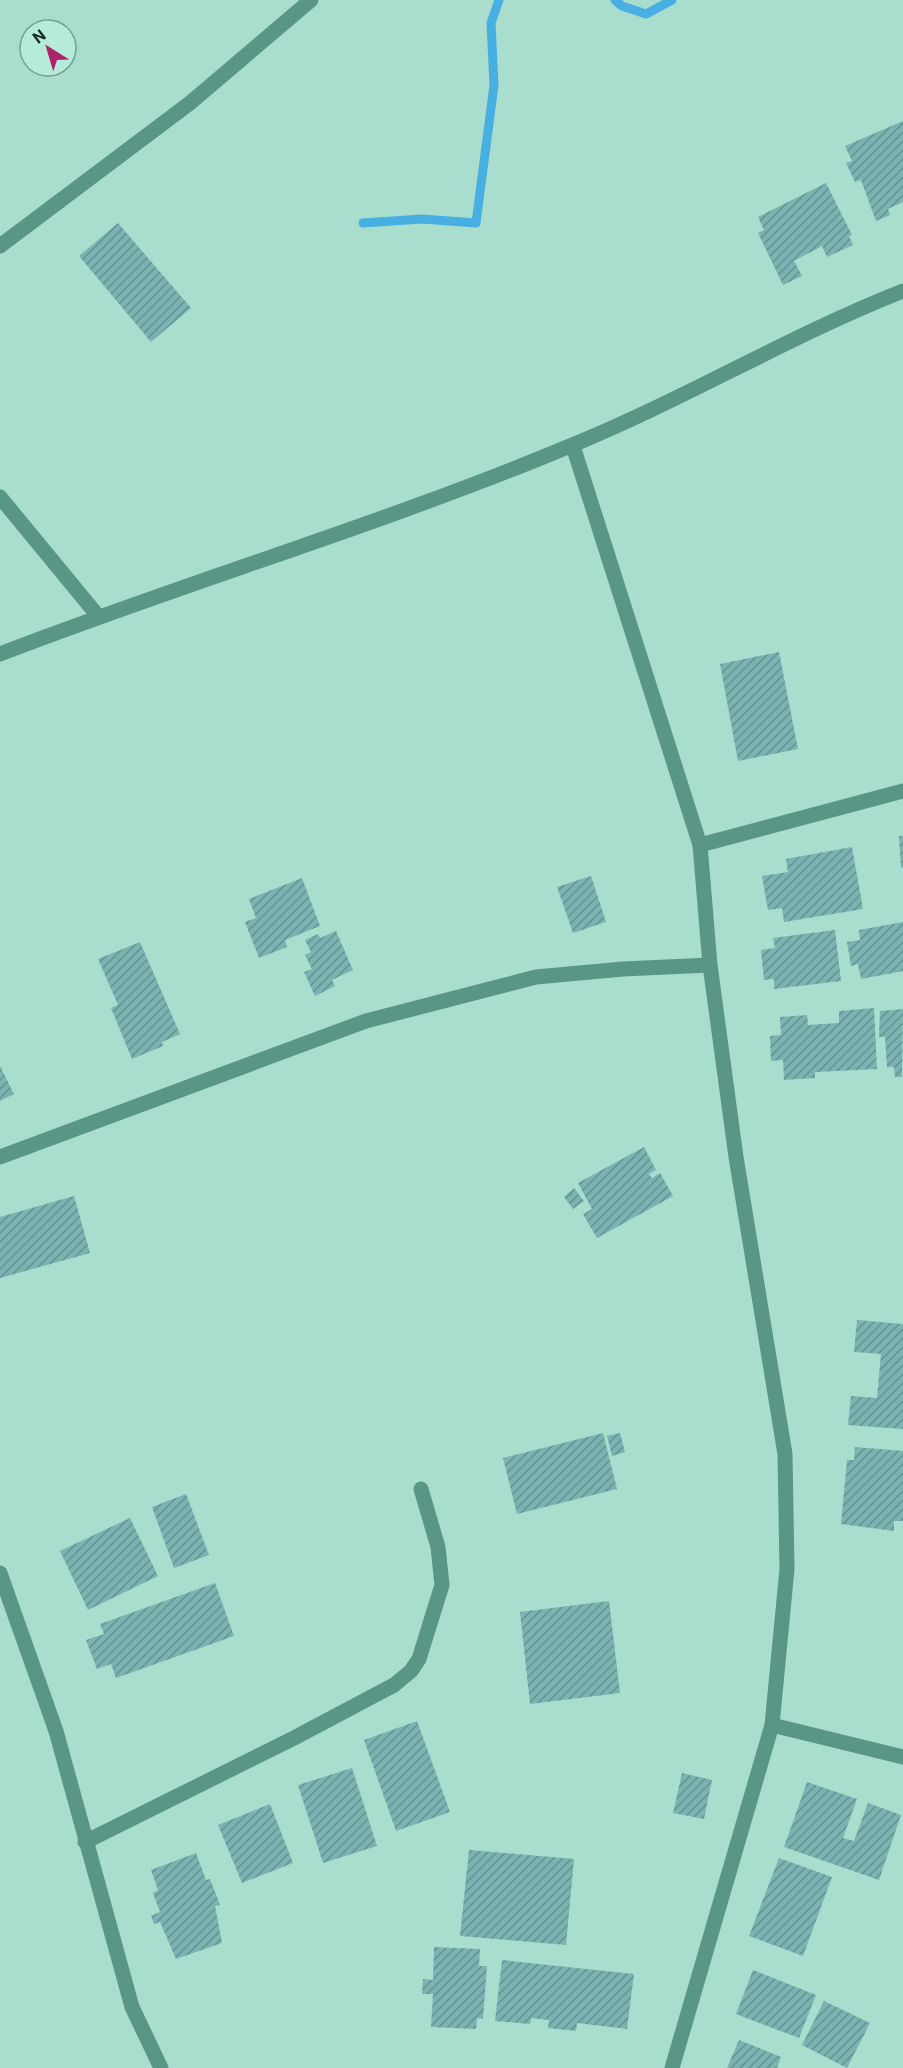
<svg xmlns="http://www.w3.org/2000/svg" width="903" height="2068" viewBox="0 0 903 2068" font-family="Roboto,sans-serif">
  <style>
    .lines { fill: none; stroke-linecap: round; stroke-linejoin: round }
    .stream { stroke: #48afe3; stroke-width: 9 }
    .building { fill: url(#building-hatch) }
    .minor { stroke: #5a9686; stroke-width: 15 }
  </style>
  <defs>
    <pattern id="building-hatch" width="6" height="6" patternUnits="userSpaceOnUse" patternTransform="scale(1.5)"><rect width="6" height="6" fill="#7bb3b2"/><path d="M-1 1l2-2M0 6l6-6M5 7l2-2" fill="none" stroke="#649291"/></pattern>
  </defs>
  <rect width="100%" height="100%" fill="#a9ddce"/>
  <g class="lines">
    <g class="stream">
      <path d="M615,0L622,6L646,14L672,0"/>
      <path d="M363,223L422,219L476,223L494,85L491,23L499,0"/>
    </g>
  </g>
  <g class="building">
    <path d="M903,121V202L888,209L890,215L876,221L861,180L855,182L846,163L852,161L845,146Z"/>
    <path d="M826,183L852,235L849,236L853,245L827,257L822,246L794,261L802,276L783,285L758,233L764,230L758,217Z"/>
    <path d="M118,223L191,308L151,342L79,256Z"/>
    <path d="M779,652L798,749L738,761L720,664Z"/>
    <path d="M899,836H903V867L901,868Z"/>
    <path d="M852,847L863,909L784,922L782,908L768,910L762,876L788,872L786,859Z"/>
    <path d="M591,876L606,922L573,933L557,887Z"/>
    <path d="M302,878L320,926L285,940L287,947L259,958L245,922L256,918L249,899Z"/>
    <path d="M903,922V971L861,979L858,964L851,966L847,942L860,940L859,930Z"/>
    <path d="M835,930L841,981L774,989V979L764,980L761,950L775,948L773,938Z"/>
    <path d="M336,931L353,970L332,980L335,986L315,996L304,972L312,969L305,955L311,952L305,940L318,934L320,938Z"/>
    <path d="M140,942L180,1034L162,1042L163,1046L132,1059L111,1008L118,1005L98,959Z"/>
    <path d="M874,1008L877,1069L815,1072V1078L784,1080L783,1060L771,1061L770,1036L781,1035L780,1017L807,1015L808,1025L839,1023V1011Z"/>
    <path d="M903,1009L902,1077H895L894,1067H887L885,1037H879L880,1011Z"/>
    <path d="M0,1066L14,1094L0,1101Z"/>
    <path d="M644,1147L656,1170L649,1174L652,1178L660,1173L673,1196L597,1238L583,1214L592,1209L578,1183Z"/>
    <path d="M574,1188L584,1201L573,1209L564,1197Z"/>
    <path d="M74,1196L90,1253L0,1278V1217Z"/>
    <path d="M857,1320L903,1324V1429L848,1425L851,1396L877,1398L881,1354L854,1352Z"/>
    <path d="M603,1433L617,1489L517,1514L503,1458Z"/>
    <path d="M620,1433L625,1452L612,1456L607,1436Z"/>
    <path d="M855,1447L903,1451V1521H894V1531L841,1524L847,1460H854Z"/>
    <path d="M186,1494L209,1555L174,1568L152,1507Z"/>
    <path d="M130,1518L158,1576L88,1610L60,1551Z"/>
    <path d="M215,1583L234,1636L116,1678L111,1664L97,1669L86,1640L104,1634L100,1624Z"/>
    <path d="M609,1601L620,1693L530,1704L520,1612Z"/>
    <path d="M417,1721L450,1812L396,1831L364,1740Z"/>
    <path d="M352,1768L377,1846L323,1863L298,1785Z"/>
    <path d="M682,1773L712,1780L704,1819L673,1813Z"/>
    <path d="M807,1782L857,1799L843,1838L854,1841L868,1803L901,1815L879,1880L784,1847Z"/>
    <path d="M270,1804L293,1863L242,1883L218,1825Z"/>
    <path d="M469,1850L574,1859L566,1945L460,1936Z"/>
    <path d="M196,1853L206,1880L210,1879L220,1905L215,1906L222,1943L176,1959L160,1922L154,1924L151,1916L160,1912L153,1893L158,1890L151,1870Z"/>
    <path d="M779,1858L832,1877L803,1956L749,1936Z"/>
    <path d="M434,1947L480,1949L479,1966H487L483,2019L477,2018L476,2029L431,2027L433,1994H422L423,1979L433,1980Z"/>
    <path d="M502,1960L634,1974L627,2029L577,2023L576,2031L548,2028L549,2020L531,2018L530,2024L495,2021Z"/>
    <path d="M753,1970L816,1995L799,2038L736,2014Z"/>
    <path d="M824,2001L870,2023L847,2068L802,2045Z"/>
    <path d="M739,2040L781,2057L777,2068H727Z"/>
  </g>
  <g class="lines">
    <g class="minor">
      <path d="M0,246L190,103L311,0"/>
      <path d="M573,446L700,845L710,965L736,1157L785,1454L787,1569L772,1725L672,2068"/>
      <path d="M0,497L98,616"/>
      <path d="M0,654C189,581 383,524 570,446C683,400 789,336 903,291"/>
      <path d="M700,845L903,791"/>
      <path d="M0,1157L366,1021L536,977L623,969L710,965"/>
      <path d="M0,1573L56,1731L132,2007L161,2068"/>
      <path d="M772,1725L903,1757"/>
      <path d="M85,1842L294,1738L394,1685L411,1671L419,1659L442,1585L438,1547L421,1489"/>
    </g>
  </g>
  <g transform="translate(48 48) rotate(323)"><circle r="28" fill="#b6ebda" stroke="#769e91" stroke-width="1.5"/>
  <path d="M0-4.5L10 22L0 15L-10 22Z" fill="#ab246a"/>
  <text y="-9" font-size="16" font-weight="bold" text-anchor="middle" fill="#152a24">N</text>
  </g>
</svg>
